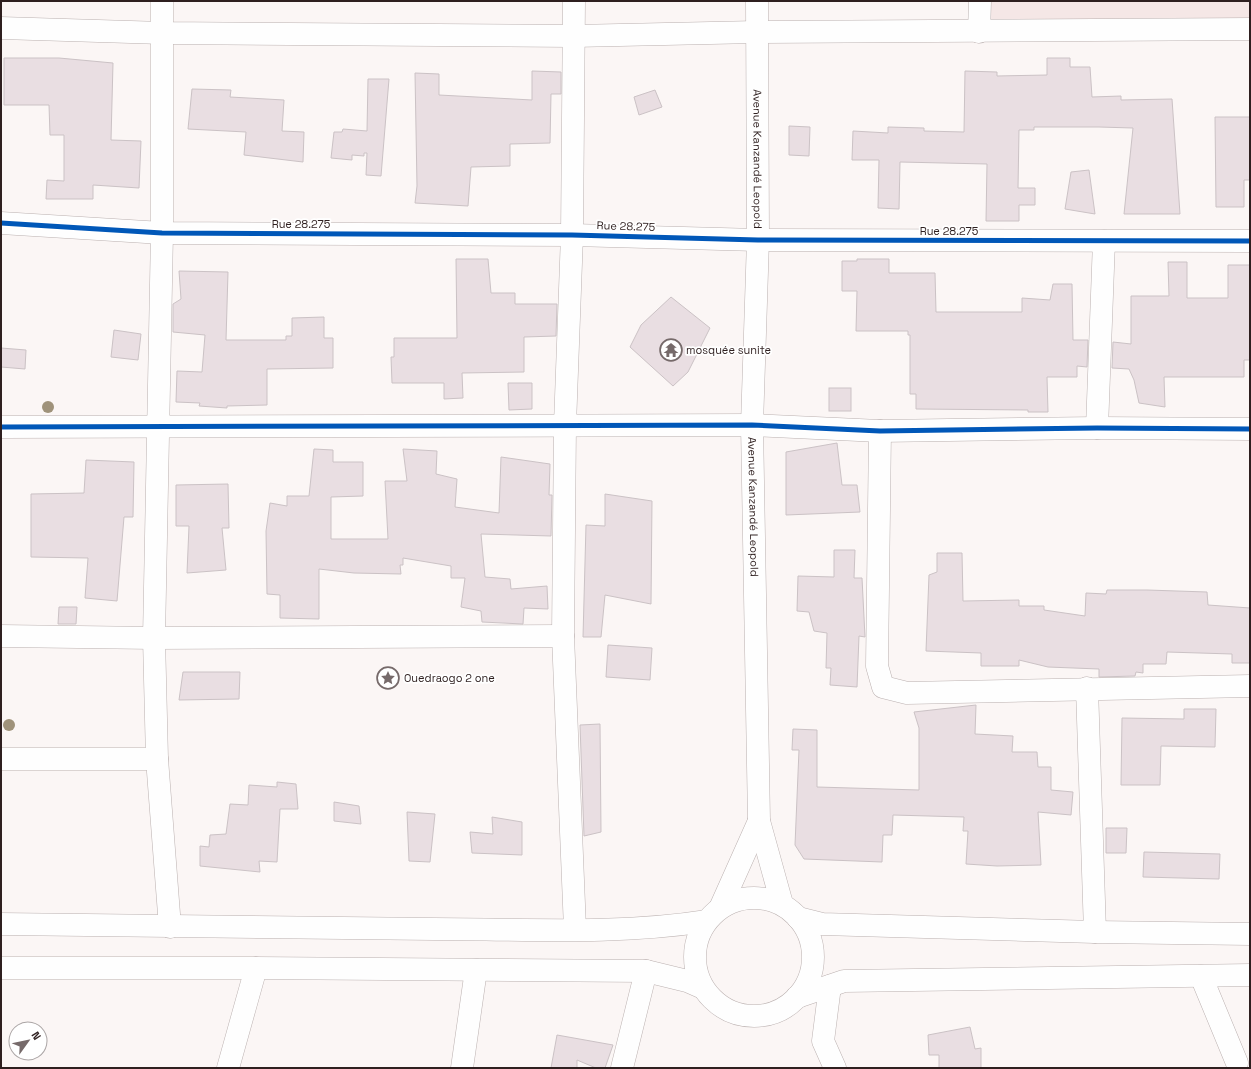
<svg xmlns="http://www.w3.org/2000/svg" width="1251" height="1069" viewBox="0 0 1251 1069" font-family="'Space Grotesk',sans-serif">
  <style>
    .built { fill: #f5e7e6 }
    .building { fill: #e9dee2; stroke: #cbc2c5 }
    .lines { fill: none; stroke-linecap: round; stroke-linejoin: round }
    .minor-casing { stroke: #bbb1b0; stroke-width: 23 }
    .secondary-casing { stroke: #bbb1b0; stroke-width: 23 }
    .minor { stroke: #fefefe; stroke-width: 22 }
    .secondary { stroke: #fefefe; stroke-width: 22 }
    .cycleway-casing { stroke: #fff; stroke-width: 8 }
    .cycleway { stroke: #0057b8; stroke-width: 5 }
    .tree { fill: #9f927a }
    .labels { text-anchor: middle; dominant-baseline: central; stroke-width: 3.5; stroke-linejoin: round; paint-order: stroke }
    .street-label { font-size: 11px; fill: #2e1f1f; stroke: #fff }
    .poi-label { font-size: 11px; fill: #2e1f1f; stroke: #fff; text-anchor: start }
  </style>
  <rect width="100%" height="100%" fill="#fbf6f5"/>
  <path class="built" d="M985,1H1250V24H984Z"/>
  <g class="building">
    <path d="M4,58H59L113,63L111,140L141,141L139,188L93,185V199H46L47,180L64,181V135H50L49,105H4Z"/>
    <path d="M1047,58H1070V67H1090L1092,97L1121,96V100L1172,99L1180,214H1124L1133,128L1099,127H1034V130H1019L1018,188H1035V205H1019V221H986L987,164L900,162L899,209L878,208L879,160H852L853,131L888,133V127L924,128V131L964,132L965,71L997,72V76L1047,75Z"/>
    <path d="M532,71L561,72V94H551L550,143L510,144V166L471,167L468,206L415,203L417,186L415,73L439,74V95L532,100Z"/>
    <path d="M368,79H389L381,176L366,175L367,153H364V156L352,155V160L331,158L334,132H342L343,129L367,131Z"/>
    <path d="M192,89L231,90L230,97L284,100L282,131L304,132L303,162L244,155L246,132L188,129Z"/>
    <path d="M655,90L662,107L639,115L634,97Z"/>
    <path d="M1215,117H1250V180H1244V207H1216Z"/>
    <path d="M789,126L810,127L809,156L789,155Z"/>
    <path d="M1089,170L1095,214L1065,209L1071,172Z"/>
    <path d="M456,259H488L491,293H515V304H557L556,336L524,337V372L462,373L463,398L444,399V383H392L391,357H394V338H457Z"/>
    <path d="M857,259H889V273H935L936,312H1022V298L1050,300L1053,284H1072L1073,340H1088L1087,367L1077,366V377H1047L1048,412H1028V410L916,409V394H910V335H908V331H856L857,291H842V261H857Z"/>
    <path d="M1168,262H1187V298H1228V265H1250V360H1244V377H1164L1165,407L1139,403L1134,380L1129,369L1112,368L1113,342L1131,344V296H1169Z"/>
    <path d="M179,271L228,272L226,340H286V336H292V318L324,317V338H333V368L267,369V405L227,406V408L199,406L200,403L176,402L177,371L202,372L205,335L173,332V304L181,299Z"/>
    <path d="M671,297L710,328L688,372L673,386L630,347L641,325Z"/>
    <path d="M114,330L141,334L138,360L111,357Z"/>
    <path d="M1,348L26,350L25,369L1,367Z"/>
    <path d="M508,383H532V409L509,410Z"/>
    <rect x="829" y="388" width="22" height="23"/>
    <path d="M837,443L842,485H857L860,512L786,515V452Z"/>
    <path d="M314,449L333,450V462H363V496L331,497V539H388L385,481H407L403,449L437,451L436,474L457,479L455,507L499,513L501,457L550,464L549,495H552L551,536L481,534L485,577L510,579L511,589L547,586L548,609L524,608L523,624L482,622L481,611L461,607L465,578H451V566L403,558V565H400L401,574L354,573L319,569V619L280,618V595L267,594L266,531L270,503L287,506V496H309Z"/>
    <path d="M86,460L134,462L133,517H124L117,601L85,598L88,558L31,557V494L84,493Z"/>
    <path d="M228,484L229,528H222L226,570L187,573L189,526H176V485Z"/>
    <path d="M605,494L652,501L651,604L605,595L601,637H583L586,525L605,526Z"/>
    <path d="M834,550H855L854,578H862L865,637L859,636L857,687L830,685L831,668H826L827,633L814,631L809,612L797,611L798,576L834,577Z"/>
    <path d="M937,553H962L963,601L1019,600V606H1044V610L1085,616L1086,593L1106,594L1107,590H1147L1207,592L1208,605L1250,608V663H1232V654L1167,652L1166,664H1143V673L1136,672L1135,676L1099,677V669L1048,667L1019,660V666H981V653L926,651L929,575L937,572Z"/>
    <path d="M59,607H77L76,624H58Z"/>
    <path d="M608,645L652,648L650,680L606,677Z"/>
    <path d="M183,672H240L239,699L179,700Z"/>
    <path d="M976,705L975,734L1013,736L1012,752H1037L1038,767H1051V790L1073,792L1071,815L1038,812L1041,865L997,866L966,864L968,831H963L964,817L893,815L892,835H883L882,862L804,859L795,845L799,750H792L793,729L817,730V787L919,790V728L914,712Z"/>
    <path d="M1184,709H1216L1215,747L1161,746L1160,785H1121L1122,718L1184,719Z"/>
    <path d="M600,724L601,832L584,836L580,725Z"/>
    <path d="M277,782L296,784L298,809H280L277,862L259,861L260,872L200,866V846L209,847L210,835L226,834L230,804L248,805L249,785L277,787Z"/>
    <path d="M334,802L359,806L361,824L334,821Z"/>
    <path d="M407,812L435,814L430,862L409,861Z"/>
    <path d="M492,817L522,822V855L472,853L470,832L493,834Z"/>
    <path d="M1106,828H1127L1126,853H1106Z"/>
    <path d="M1144,852L1220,854L1219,879L1143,877Z"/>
    <path d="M970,1027L975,1049L981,1048V1068H939V1055H929L928,1035Z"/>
    <path d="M557,1035L613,1045L605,1068H596L577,1060V1068H551Z"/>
  </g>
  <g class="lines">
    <g class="minor-casing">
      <g id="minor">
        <path d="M162,1V233L154,638L157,759L170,927"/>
        <path d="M574,1L572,235L565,425L563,636L575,929"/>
        <path id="s1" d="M757,1L758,240L752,425L759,821L782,904"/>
        <path d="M1,28L163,33L574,36L756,32L1250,29"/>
        <path d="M979,32L980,1"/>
        <path d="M1,223L162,233L572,235L758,240L1250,241"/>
        <path d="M1,427L752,425L880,431L1097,428L1250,429"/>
        <path d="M1097,428L1104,241"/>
        <path d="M880,431L877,666L883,687L907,693L1250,686"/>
        <path d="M1,636L154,638L563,636"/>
        <path d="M1087,688L1095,932"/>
        <path d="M1,759H157"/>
        <path d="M721,906L759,821"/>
        <path d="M1201,976L1237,1063"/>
        <path d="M830,986L823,1041L835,1068"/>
        <path d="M228,1068L256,968"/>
        <path d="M462,1068L476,970"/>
        <path d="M622,1068L646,971"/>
      </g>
    </g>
    <g class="secondary-casing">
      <g id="secondary">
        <circle cx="754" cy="957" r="59"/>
        <path d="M798,918L822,924L1095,932L1250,934"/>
        <path d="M1,924C145,927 289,928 433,929C524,929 617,935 706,921"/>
        <path d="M1,968H256L646,971L687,981L703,988"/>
        <path d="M797,997L844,981L1250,975"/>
      </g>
    </g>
    <use href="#minor" class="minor"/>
    <use href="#secondary" class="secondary"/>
    <g class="cycleway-casing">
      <g id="cycleway">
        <path d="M1,223L162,233L572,235L758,240L1250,241"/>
        <path d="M1,427L752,425L880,431L1097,428L1250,429"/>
      </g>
    </g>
    <use href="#cycleway" class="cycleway"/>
  </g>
  <g class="tree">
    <circle cx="48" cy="407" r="6"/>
    <circle cx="9" cy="725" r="6"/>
  </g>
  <defs>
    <g id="temple-ring" transform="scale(1.15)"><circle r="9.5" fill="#fff" stroke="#766a6a" stroke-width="1.5"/><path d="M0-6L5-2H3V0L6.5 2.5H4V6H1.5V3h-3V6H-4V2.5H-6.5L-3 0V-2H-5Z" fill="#766a6a"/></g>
    <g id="sight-ring" transform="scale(1.15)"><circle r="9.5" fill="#fff" stroke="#766a6a" stroke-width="1.5"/><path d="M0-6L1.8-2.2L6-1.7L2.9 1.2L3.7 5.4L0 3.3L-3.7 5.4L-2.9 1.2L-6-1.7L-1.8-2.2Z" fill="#766a6a"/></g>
  </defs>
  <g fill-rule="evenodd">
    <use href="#temple-ring" x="671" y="350"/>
    <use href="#sight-ring" x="388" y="678"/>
  </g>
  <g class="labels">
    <g class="street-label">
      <text stroke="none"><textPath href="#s1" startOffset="158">Avenue Kanzandé Leopold</textPath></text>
      <text x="301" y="224">Rue 28.275</text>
      <text transform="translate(626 226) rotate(2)">Rue 28.275</text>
      <text x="949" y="231">Rue 28.275</text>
      <text stroke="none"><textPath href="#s1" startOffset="506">Avenue Kanzandé Leopold</textPath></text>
    </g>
    <g class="poi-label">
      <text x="686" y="350">mosquée sunite</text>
      <text x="404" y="678">Ouedraogo 2 one</text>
    </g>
  </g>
  <rect width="1251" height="1069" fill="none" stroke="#2e1f1f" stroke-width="4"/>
  <g transform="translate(28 1041) rotate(57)"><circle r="19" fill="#ffffff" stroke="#aba5a5"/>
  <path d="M0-3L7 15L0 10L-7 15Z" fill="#766a6a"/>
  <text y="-6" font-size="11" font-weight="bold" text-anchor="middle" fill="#2e1f1f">N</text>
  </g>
</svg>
